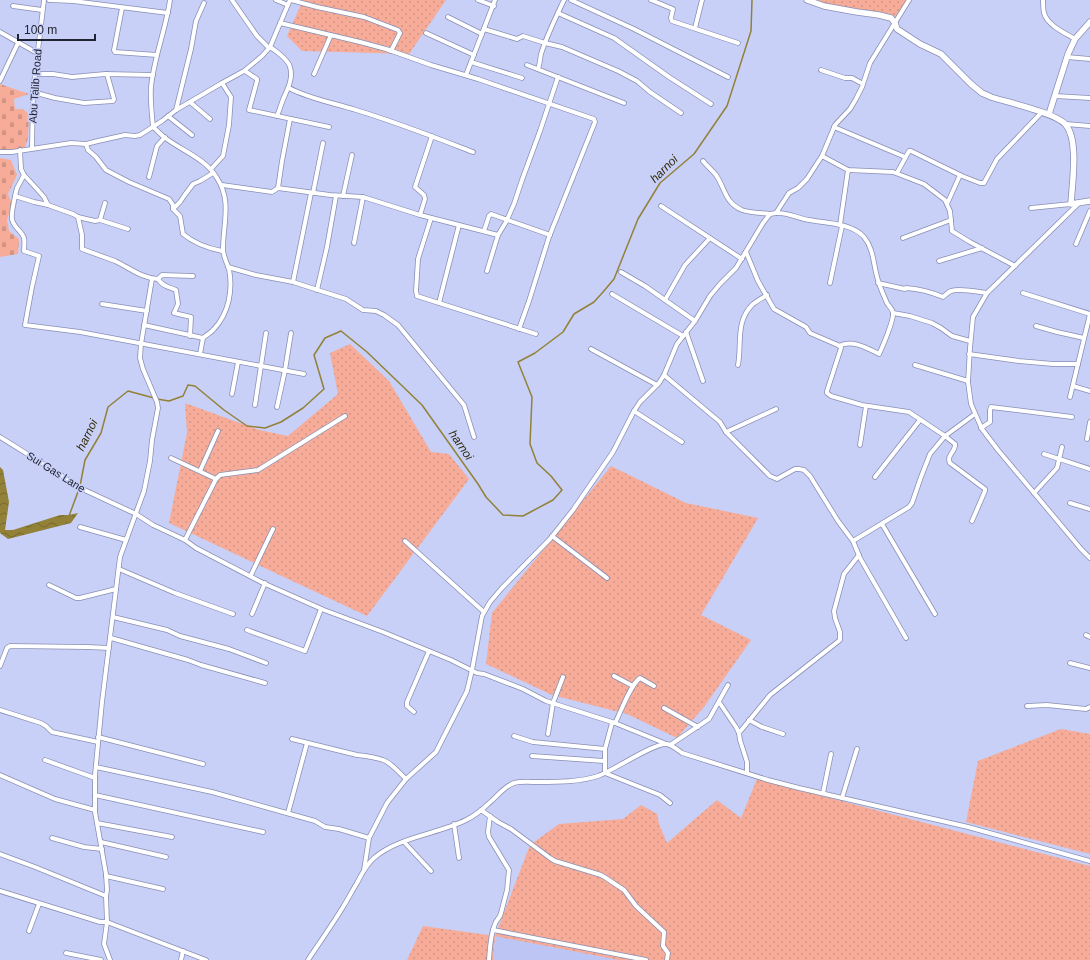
<svg xmlns="http://www.w3.org/2000/svg" width="1090" height="960" viewBox="0 0 1090 960" font-family="Arial,sans-serif">
  <style>
    .built { fill: #bcc5f3 }
    .grass { fill: url(#grass-dots) }
    .cemetery { fill: url(#cemetery-stones) }
    .water { fill: url(#water-waves) }
    .lines { fill: none; stroke-linecap: round; stroke-linejoin: round }
    .stream { stroke: #928137; stroke-width: 1.5 }
    .street-casing { stroke: #888fb4; stroke-width: 5.5 }
    .secondary-casing { stroke: #888fb4; stroke-width: 7 }
    .street { stroke: #fff; stroke-width: 4 }
    .secondary { stroke: #fff; stroke-width: 5.5 }
    .labels { text-anchor: middle; dominant-baseline: central; stroke-width: 3.5; stroke-linejoin: round; paint-order: stroke }
    .street-label { font-size: 11px; fill: #202331; stroke: #c8d0f8 }
    .water-label { font-size: 12px; font-style: italic; fill: #332b0a; stroke: #c8d0f8 }
  </style>
  <defs>
    <pattern id="grass-dots" width="8" height="8" patternUnits="userSpaceOnUse"><rect width="8" height="8" fill="#f6ac98"/><path d="M2 2h.1M6 6h.1" fill="none" stroke="#d39483" stroke-width="1.8" stroke-linecap="round"/></pattern>
    <pattern id="cemetery-stones" width="16" height="16" patternUnits="userSpaceOnUse"><rect width="16" height="16" fill="#f6ac98"/><path d="M2 7V4a2 2 0 0 1 4 0v3zM10 15v-3a2 2 0 0 1 4 0v3z" fill="#d39483"/></pattern>
    <pattern id="water-waves" width="16" height="10" patternUnits="userSpaceOnUse"><rect width="16" height="10" fill="#928137"/><path d="M0 5q4-4 8 0t8 0" fill="none" stroke="#77692f"/></pattern>
  </defs>
  <rect width="100%" height="100%" fill="#c8d0f8"/>
  <path class="built" d="M496,933L634,960H493Z"/>
  <g class="grass">
    <path d="M303,0H446L409,54L302,51L287,36Z"/>
    <path d="M814,0H906L896,17L891,14L825,4Z"/>
    <path d="M350,344L389,381L431,452L449,454L469,479L367,616L169,523L187,433L185,403L259,430L288,436L338,394L330,353Z"/>
    <path d="M611,466L686,503L758,518L701,615L751,640L704,707L677,738L627,714L552,695L486,664L492,613Z"/>
    <path d="M1061,729L1090,734V854L966,822L978,761Z"/>
    <path d="M757,779L1090,866V960H619L495,936L493,960H407L423,926L495,936L530,845L559,824L623,819L641,805L657,814L659,824L667,843L717,800L741,818Z"/>
  </g>
  <g class="cemetery">
    <path d="M0,84L29,94L14,99L15,109H23L29,114L28,138L25,147L15,151H0Z"/>
    <path d="M0,158L11,160L17,175L8,194L12,204L7,220L9,231L19,239L18,254L0,257Z"/>
  </g>
  <path class="water" d="M0,467L3,470L9,502L5,530H13L60,515H69L78,513L71,523L8,539L0,533Z"/>
  <g class="lines">
    <g class="stream">
      <path d="M157,399L169,401L183,396L188,385L195,386L224,410L247,426L265,428L281,422L303,408L324,389L314,355L325,338L341,331L367,352L422,405L478,484L486,497L503,515L523,516L553,500L562,490L551,476L537,463L530,444L532,397L518,362L535,353L563,332L574,314L594,302L603,292L614,279L638,219L660,183L694,154L727,106L751,31L752,0"/>
      <path d="M80,486L85,460L101,433L108,407L128,391L154,398"/>
      <path d="M69,516L79,489"/>
    </g>
    <g class="street-casing">
      <g id="street">
        <path d="M49,0L73,1L168,13"/>
        <path d="M170,0C166,29 154,57 151,87C150,99 152,115 153,127C157,130 160,134 164,137C182,151 205,158 217,178C232,201 223,224 223,249C223,256 227,263 229,269C233,290 229,313 214,329C211,333 206,335 203,338L200,354"/>
        <path d="M232,0L257,36L269,48"/>
        <path d="M276,0L288,5"/>
        <path d="M291,0L317,7L364,17L398,30L400,33L391,51"/>
        <path d="M478,0L494,6"/>
        <path d="M571,0L634,29L728,77"/>
        <path d="M651,0L673,9L671,18L672,21L738,43"/>
        <path d="M1043,0C1043,4 1043,9 1044,13C1047,25 1065,33 1075,39"/>
        <path d="M13,6L42,10"/>
        <path d="M122,8L114,50L115,52L157,55"/>
        <path d="M558,13L614,38L669,77L711,104"/>
        <path d="M448,17L482,34"/>
        <path d="M280,23L360,42L386,49L406,56L431,65L478,79L594,119L595,122L549,237L529,301L519,329"/>
        <path d="M695,28L702,0"/>
        <path d="M484,29L517,39L523,36L545,43L562,47L618,71L637,81L650,92L681,113"/>
        <path d="M0,32L37,53"/>
        <path d="M426,33L474,55"/>
        <path d="M270,47C276,51 288,59 290,67C293,77 289,86 285,95C282,101 280,109 277,116"/>
        <path d="M1067,57L1090,59"/>
        <path d="M471,62L522,78"/>
        <path d="M527,65L624,103"/>
        <path d="M538,69C540,64 540,59 541,54C547,35 556,17 564,0"/>
        <path d="M821,70L845,78H852L863,84"/>
        <path d="M245,71L257,79V81L249,110L329,127"/>
        <path d="M35,74H53L72,77L105,74L153,75"/>
        <path d="M314,74L331,35"/>
        <path d="M466,75L495,0"/>
        <path d="M0,81L18,43"/>
        <path d="M289,88C310,99 334,103 356,110C396,122 434,137 473,152"/>
        <path d="M33,92L55,98L84,103L113,101L114,99L107,74"/>
        <path d="M1055,96L1090,98"/>
        <path d="M190,102L210,119"/>
        <path d="M176,110L191,49L196,21L204,3"/>
        <path d="M168,116L192,135"/>
        <path d="M1066,124L1090,126"/>
        <path d="M834,127L905,157"/>
        <path d="M86,144L88,150L96,157L106,170L129,182L169,199L173,205V209L180,216L183,234C195,244 207,248 222,251"/>
        <path d="M32,148L33,92L44,0"/>
        <path d="M20,150L21,169L24,175L37,189L44,197L48,205L73,214L78,217L82,235V249C93,253 104,257 115,261C130,268 141,278 158,279"/>
        <path d="M0,152H12L71,143L86,144L98,141L125,135L135,136L140,135L162,121L176,110L222,83L244,71L262,56L270,47L290,0"/>
        <path d="M822,156L848,170L893,172L924,184L945,200L950,211L952,231L970,242L1015,266"/>
        <path d="M703,161C707,166 712,170 716,175C725,188 725,203 742,210C750,213 761,213 770,214"/>
        <path d="M211,169L223,156L229,125L231,97L222,83"/>
        <path d="M897,173L909,151H911L962,176L980,183H984L997,159L1042,112"/>
        <path d="M149,177L157,146L165,137"/>
        <path d="M222,185L272,192L278,188L330,195L363,197L420,215L498,235"/>
        <path d="M278,188L282,161L290,119"/>
        <path d="M313,193L323,143"/>
        <path d="M15,196L17,188L24,175"/>
        <path d="M343,196L352,155"/>
        <path d="M1079,203L987,293L973,317L970,348L968,382L971,404L982,429L998,450L1081,549L1090,558"/>
        <path d="M947,204L960,175"/>
        <path d="M48,205L34,202L15,196C14,203 11,212 12,219C13,227 22,231 24,238C25,242 24,247 24,251L39,256L32,287L25,325L80,332L304,374"/>
        <path d="M661,206L742,259"/>
        <path d="M1031,208L1071,204"/>
        <path d="M173,209L180,202L184,196L193,184L200,181L213,173"/>
        <path d="M776,213C787,212 797,218 809,220C825,223 852,223 864,237C875,250 873,268 879,283C881,290 884,296 887,303C889,306 893,310 893,313C894,320 882,348 879,354C867,348 852,339 839,346"/>
        <path d="M420,215L425,199L424,195L415,187L432,136"/>
        <path d="M78,217L95,221L100,220L105,203"/>
        <path d="M431,218L418,259L416,291L417,296L536,334"/>
        <path d="M100,220L128,229"/>
        <path d="M840,225L848,170"/>
        <path d="M484,231L489,216L491,214L550,235"/>
        <path d="M903,238L951,220"/>
        <path d="M354,243L363,197"/>
        <path d="M1076,244L1090,211"/>
        <path d="M746,252L758,281L774,309L806,327L810,333L840,346L841,348L827,391V393L831,396L862,405L909,412L945,436L955,444C956,452 946,455 950,463L985,489V491L972,521"/>
        <path d="M939,261L982,248"/>
        <path d="M228,267L256,275L293,282L346,299L363,310L376,311L384,315L398,325L464,405L474,437"/>
        <path d="M487,271L498,235L506,222L514,204L522,180L540,131L558,77"/>
        <path d="M621,272L645,286L695,321"/>
        <path d="M293,282L311,193"/>
        <path d="M830,283L842,226"/>
        <path d="M878,283L905,289L906,288C920,289 931,292 943,297C946,295 948,292 951,291C961,288 977,292 987,293"/>
        <path d="M317,290L327,247L336,196"/>
        <path d="M1023,293L1090,314"/>
        <path d="M612,294L683,336"/>
        <path d="M665,300L685,265L710,238"/>
        <path d="M439,303L459,225"/>
        <path d="M102,304L147,311"/>
        <path d="M893,313L910,316L932,323L941,328L952,336L970,341"/>
        <path d="M144,325L203,338"/>
        <path d="M1036,326L1057,332L1084,338"/>
        <path d="M686,332L703,381"/>
        <path d="M190,336L191,317L174,313L178,304L176,290C169,287 162,286 158,279L162,275L193,276"/>
        <path d="M591,349L657,385"/>
        <path d="M969,354L1019,361L1053,364H1078"/>
        <path d="M738,365C742,344 735,321 753,304C757,301 762,298 767,295"/>
        <path d="M915,365L968,381"/>
        <path d="M664,375L720,422L726,432L770,476L777,479L795,469H799L804,470L810,476L838,521L853,541L860,558L906,638"/>
        <path d="M1073,386L1090,391"/>
        <path d="M232,394L238,362"/>
        <path d="M1070,397L1090,314"/>
        <path d="M255,405L266,333"/>
        <path d="M277,407L285,370L291,333"/>
        <path d="M634,411L682,442"/>
        <path d="M981,428L990,422V410L991,407L1072,417"/>
        <path d="M726,432L776,409"/>
        <path d="M0,437L61,475L76,486L136,514L153,525L185,540L196,548L263,583L324,610L383,632L451,660L477,673L484,674L523,689L546,701L615,723L664,743"/>
        <path d="M1087,439L1090,422"/>
        <path d="M860,445L866,406"/>
        <path d="M1044,454L1090,469"/>
        <path d="M171,458L216,479"/>
        <path d="M200,471L218,431"/>
        <path d="M875,477L920,420"/>
        <path d="M1034,493L1057,468L1062,447"/>
        <path d="M1070,503L1090,509"/>
        <path d="M882,524L935,614"/>
        <path d="M80,527L126,540"/>
        <path d="M552,536L607,578"/>
        <path d="M185,540L216,479L220,475L258,470L345,416"/>
        <path d="M405,541L484,612"/>
        <path d="M853,541L909,507L912,503L921,477L930,454L945,436L975,414"/>
        <path d="M119,569L175,593L233,614"/>
        <path d="M251,575L273,529"/>
        <path d="M49,585L76,598H80L116,589"/>
        <path d="M252,614L265,583"/>
        <path d="M113,617L167,630L180,636L229,649L266,663"/>
        <path d="M247,630L305,651L321,609"/>
        <path d="M1086,635L1090,637"/>
        <path d="M111,638L188,660L201,665L265,683"/>
        <path d="M1070,663L1090,668"/>
        <path d="M0,666L7,648L10,646L87,647L109,648"/>
        <path d="M614,676L633,686"/>
        <path d="M719,702L736,727L739,733L740,740L747,762V773"/>
        <path d="M1027,706L1047,705L1086,709L1090,707"/>
        <path d="M664,708L698,727"/>
        <path d="M0,710L41,723L46,726L52,732L98,742"/>
        <path d="M414,712L407,706V702L429,651"/>
        <path d="M749,720L762,727L783,734"/>
        <path d="M612,723L605,749V773L660,795L670,803"/>
        <path d="M615,723C621,712 630,685 640,678L654,686"/>
        <path d="M739,733L770,695L840,640V632L835,618L834,611L844,574L859,555"/>
        <path d="M548,734L553,703L563,677"/>
        <path d="M514,736L533,742L605,749"/>
        <path d="M98,737L203,764"/>
        <path d="M292,739L357,755C366,756 375,757 383,760C392,763 399,773 406,779"/>
        <path d="M670,745L709,719L728,685"/>
        <path d="M532,756L604,761"/>
        <path d="M45,760L95,778"/>
        <path d="M96,767L212,792L290,814L315,821L325,827L339,829L369,838"/>
        <path d="M0,775L55,799L95,810"/>
        <path d="M823,793L831,754"/>
        <path d="M95,795L263,832"/>
        <path d="M842,798L857,749"/>
        <path d="M481,810L498,822L511,829L550,858L555,861L601,875L606,878L624,890L636,906L664,932L663,946L668,953L667,960"/>
        <path d="M288,813L307,743"/>
        <path d="M97,823L172,837"/>
        <path d="M454,824L459,858"/>
        <path d="M52,838L84,847L102,849"/>
        <path d="M101,842L166,857"/>
        <path d="M404,842L431,871"/>
        <path d="M0,854L35,867L106,896"/>
        <path d="M364,870L369,838L387,803L406,779L436,752L467,691L472,670L482,616L490,602L502,588L550,539L573,510L613,452L634,411L640,402L659,383L664,375L677,344L695,321L710,296L720,284L736,268L763,223L770,214L776,213L789,193L798,188L807,179L818,162L822,156L835,125L850,109L856,99L862,87L870,63L909,0"/>
        <path d="M106,876L163,889"/>
        <path d="M0,891L100,922H107L206,960"/>
        <path d="M493,930L646,960"/>
        <path d="M29,931L39,904"/>
        <path d="M66,953L101,960"/>
        <path d="M110,960L104,944L107,922L106,896L107,890L106,874L95,812V775L102,702L120,557L144,491L150,461L152,440L158,408L157,402L143,369L140,358L141,344L152,279"/>
        <path d="M181,960L183,951"/>
        <path d="M308,960C320,942 332,925 343,907C348,899 352,891 357,883C362,874 365,866 374,858C398,837 438,834 466,820C474,816 482,810 488,804C497,797 503,787 514,783C521,781 531,782 538,782C558,782 580,782 598,776C613,771 655,742 667,744C672,745 678,750 682,753L768,780L799,788L968,827L1090,861"/>
        <path d="M489,960C490,948 490,936 495,924C496,920 500,918 501,913L507,890L509,870L489,837L488,832L490,816"/>
      </g>
    </g>
    <g class="secondary-casing">
      <g id="secondary">
        <path d="M807,0L824,6L857,12L879,15L891,18L895,23L897,29L920,44L941,54L971,84L982,93L991,97C1006,102 1057,113 1066,125C1079,141 1072,184 1071,204L1090,201"/>
        <path d="M1049,114L1068,54L1075,39L1090,22"/>
      </g>
    </g>
    <use href="#street" class="street"/>
    <use href="#secondary" class="secondary"/>
  </g>
  <g class="labels">
    <g class="street-label">
      <text transform="translate(35 86) rotate(-86)">Abu Talib Road</text>
      <text transform="translate(56 472) rotate(32)">Sui Gas Lane</text>
    </g>
    <g class="water-label">
      <text transform="translate(664 169) rotate(-45)">harnoi</text>
      <text transform="translate(87 435) rotate(-64)">harnoi</text>
      <text transform="translate(461 445) rotate(56)">harnoi</text>
    </g>
  </g>
  <path d="M18 34v6h77v-6" fill="none" stroke="#202331" stroke-width="2"/>
  <text x="24" y="34" font-size="12" fill="#202331" stroke="#c8d0f8" stroke-width="3" paint-order="stroke">100 m</text>
</svg>
